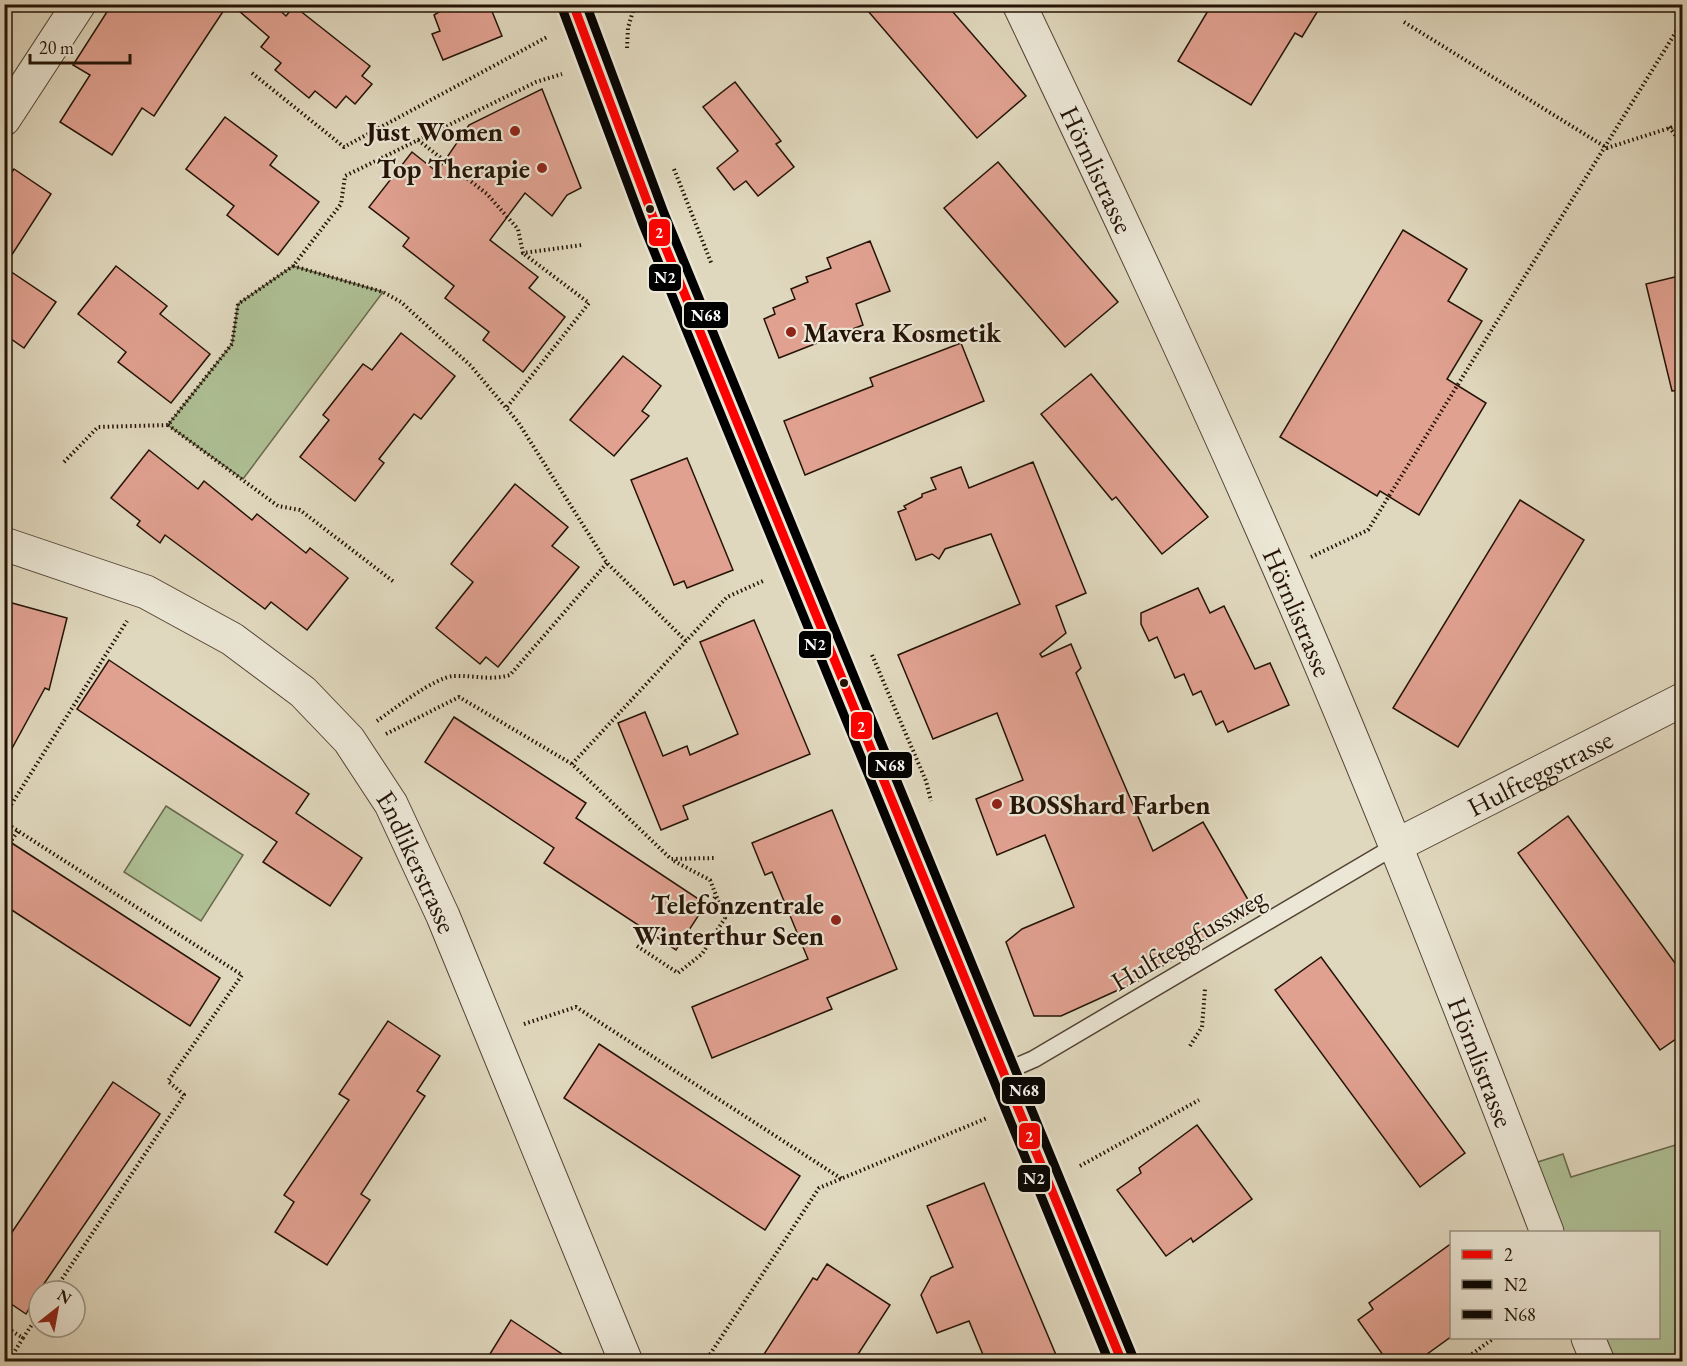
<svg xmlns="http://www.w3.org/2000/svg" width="1687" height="1366" viewBox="0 0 1687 1366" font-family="'EB Garamond',serif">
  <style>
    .green { fill: #aebf94; stroke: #69694d; stroke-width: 1.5 }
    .building { fill: #e1a191; stroke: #241306; stroke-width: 1.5 }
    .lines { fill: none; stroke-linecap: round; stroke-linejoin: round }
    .service-casing { stroke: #534434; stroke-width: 19 }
    .minor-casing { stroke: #534434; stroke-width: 35 }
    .primary-casing { stroke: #241306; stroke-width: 35 }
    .path { stroke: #241306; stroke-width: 4; stroke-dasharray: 1.5 3; stroke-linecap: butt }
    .service { stroke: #ebe6d5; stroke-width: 16 }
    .minor { stroke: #ebe6d5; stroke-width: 33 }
    .primary { stroke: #e0d8be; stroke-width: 33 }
    .bus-1-casing { stroke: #ebe6d5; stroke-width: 14 }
    .bus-2-casing { stroke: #ebe6d5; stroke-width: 14 }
    .bus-3-casing { stroke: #ebe6d5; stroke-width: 14 }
    .bus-1 { stroke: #f00; stroke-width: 9 }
    .bus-2 { stroke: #000; stroke-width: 9 }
    .bus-3 { stroke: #000; stroke-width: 9 }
    .poi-dot { fill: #8f2418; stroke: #ebe6d5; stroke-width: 2 }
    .bus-dot { fill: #241306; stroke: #ebe6d5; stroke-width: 2 }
    .labels { text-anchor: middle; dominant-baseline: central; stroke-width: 4.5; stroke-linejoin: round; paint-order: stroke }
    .poi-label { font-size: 27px; font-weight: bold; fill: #241306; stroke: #ebe6d5; text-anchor: end }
    .street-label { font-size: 27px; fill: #241306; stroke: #ebe6d5 }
    .line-badge { stroke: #ebe6d5; stroke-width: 2 }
    .badge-label { font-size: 16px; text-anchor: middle; font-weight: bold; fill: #fff }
  </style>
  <rect width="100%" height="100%" fill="#e0d8be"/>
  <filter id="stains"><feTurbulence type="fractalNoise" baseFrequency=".00333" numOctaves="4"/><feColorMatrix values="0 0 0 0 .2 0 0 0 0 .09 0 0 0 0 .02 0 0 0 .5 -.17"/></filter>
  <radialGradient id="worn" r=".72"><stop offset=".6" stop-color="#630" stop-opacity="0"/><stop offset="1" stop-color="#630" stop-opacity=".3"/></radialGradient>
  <g class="green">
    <path d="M293,266L383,292L243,479L168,425L232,344L238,304Z"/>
    <path d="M166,806L243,855L201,921L124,872Z"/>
    <path d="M1682,1143V1361H1598L1588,1338H1658V1232H1547L1522,1167L1563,1154L1571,1177Z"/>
  </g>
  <g class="building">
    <path d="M112,4H228L154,116L142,108L112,155L60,122L90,75L73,65Z"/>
    <path d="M231,4H273L286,16L294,6L370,66L362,76L372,84L355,104L346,96L336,108L315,91L309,98L275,70L281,63L261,47L269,37Z"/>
    <path d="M436,4H489L502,36L443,60L432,34L440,31L434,15L439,12Z"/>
    <path d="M862,4H946L1026,96L977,138Z"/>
    <path d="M1212,4H1322L1302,37L1295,33L1251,105L1178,61Z"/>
    <path d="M735,82L781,141L776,144L794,167L758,196L746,181L734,190L717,168L738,151L703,107Z"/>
    <path d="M542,89L581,188L567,195L552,216L525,193L490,240L538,277L529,288L565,317L523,372L483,340L489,332L445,298L454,286L403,246L409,238L369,207L412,152L437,172L469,125Z"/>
    <path d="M225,117L277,156L270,165L319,202L278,255L227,215L234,206L186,169Z"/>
    <path d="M998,162L1118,302L1065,347L944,208Z"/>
    <path d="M14,169L51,194L4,267V183Z"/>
    <path d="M1403,230L1467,269L1448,301L1482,321L1447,379L1486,403L1419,515L1380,491L1377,496L1280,437Z"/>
    <path d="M870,241L890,291L856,304L863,325L779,358L764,319L775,314L773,308L795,299L791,289L808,282L806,277L831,268L827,258Z"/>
    <path d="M116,266L167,306L160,314L210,354L171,403L118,362L126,352L78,314Z"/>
    <path d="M4,267L56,302L24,348L4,334Z"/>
    <path d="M1683,275V390L1672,391L1646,284Z"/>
    <path d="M401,333L455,376L421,419L414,414L379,459L384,463L355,501L300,457L329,420L323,415L363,364L372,370Z"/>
    <path d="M961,343L984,401L805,475L784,421L873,386L870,378Z"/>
    <path d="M623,356L661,386L642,411L649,416L614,456L570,420Z"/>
    <path d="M1091,374L1208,517L1162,554L1116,497L1112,500L1041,414Z"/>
    <path d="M149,450L198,489L204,481L252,520L257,514L306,553L310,548L348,578L307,630L271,602L265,609L165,535L160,543L137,525L140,521L111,498Z"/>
    <path d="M687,458L733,570L687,588L684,581L674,585L631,480Z"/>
    <path d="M1033,462L1086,593L1056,606L1066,633L1040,654L1042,657L1071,644L1081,668L1076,673L1153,851L1203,822L1254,910L1138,981L1061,1016H1034L1006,942L1022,929L1074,907L1045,835L997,855L976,799L1023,780L997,713L933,739L898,655L1020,604L991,534L945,549L939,559L932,554L916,560L898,512L906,509L904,506L922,497V494L936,489L931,478L961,467L969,488Z"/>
    <path d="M515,484L568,527L552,546L579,567L498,667L486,657L480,664L436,628L473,582L451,564Z"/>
    <path d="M1520,500L1584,540L1458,747L1393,708Z"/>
    <path d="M1198,588L1210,613L1224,606L1255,669L1270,663L1289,705L1228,732L1223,721L1216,725L1201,691L1193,695L1184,674L1175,678L1157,637L1149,641L1141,624V613Z"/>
    <path d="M12,603L67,618L49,690L45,688L4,763V617Z"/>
    <path d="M754,620L810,754L683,806L688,819L661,830L618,723L645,712L663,756L687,746L690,755L738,734L700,642Z"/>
    <path d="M109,660L309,794L296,813L362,858L330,906L263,862L277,842L77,709Z"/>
    <path d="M454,717L586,803L576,818L706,904L676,950L544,863L554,848L425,762Z"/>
    <path d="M832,810L897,969L827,998L832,1009L712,1058L692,1007L808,959L772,872L765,875L752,843Z"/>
    <path d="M1568,816L1683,974V1034L1660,1050L1518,853Z"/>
    <path d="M4,838L220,978L190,1026L4,905Z"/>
    <path d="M1321,957L1465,1153L1420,1187L1275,990Z"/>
    <path d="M388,1021L440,1056L417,1091L425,1096L361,1194L370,1200L327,1265L275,1232L294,1202L284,1195L349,1100L339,1094Z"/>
    <path d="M599,1044L800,1176L765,1230L564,1098Z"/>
    <path d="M113,1082L160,1114L39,1291L26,1314L4,1299V1244Z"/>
    <path d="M1197,1125L1252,1199L1193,1242L1191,1238L1166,1256L1117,1190L1141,1173L1139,1168Z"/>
    <path d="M984,1183L1005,1234L1059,1362H986L969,1321L937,1333L921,1295L931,1277L953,1267L927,1206Z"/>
    <path d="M1452,1243V1336L1416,1362H1388L1358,1320L1373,1309L1369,1303Z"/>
    <path d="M827,1264L890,1305L853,1362H759L813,1278L817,1280Z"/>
    <path d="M511,1320L574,1362H485Z"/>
  </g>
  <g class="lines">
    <g class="service-casing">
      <path id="service" d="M1004,1072L1034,1059L1397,845"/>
    </g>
    <g class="minor-casing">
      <g id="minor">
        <path id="s1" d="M1019,4C1109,193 1198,381 1281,572C1376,790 1462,1011 1547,1232"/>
        <path d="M4,119L79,4"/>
        <path id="s2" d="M4,544L146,592L232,639L303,692L349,740L391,804L443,916L626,1362"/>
        <path id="s3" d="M1397,845L1682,700"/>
        <path d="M1588,1338L1598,1362"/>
      </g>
    </g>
    <g class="primary-casing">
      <path id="primary" d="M573,4L653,217L1122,1362"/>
    </g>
    <g class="path">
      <path d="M1404,22L1607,148L1682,124"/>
      <path d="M627,48L628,28L635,4"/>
      <path d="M252,73L344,147L547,37"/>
      <path d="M1669,127L1682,144"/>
      <path d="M418,140L487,194L518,229L523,253L582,245"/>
      <path d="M674,169L712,265"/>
      <path d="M293,266L383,292L401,302L471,366L518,422L607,563L686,641"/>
      <path d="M507,407L589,303L524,254"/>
      <path d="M168,425L278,506L300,510L394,582"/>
      <path d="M64,462L98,427L168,425L232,344L238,304L293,266L341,204L345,176L536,82L562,74"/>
      <path d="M1311,557L1368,530L1682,22"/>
      <path d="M872,655L926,781L931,801"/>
      <path d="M377,721C394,709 435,677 454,676C474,675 490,681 510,675L607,563"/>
      <path d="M386,734L459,697L572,764L671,859L715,858"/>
      <path d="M572,764L727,597L763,581"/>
      <path d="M4,816L127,621"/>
      <path d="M4,822L242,975L168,1081L184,1095L54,1291"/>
      <path d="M4,851L18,831"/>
      <path d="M709,906L716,896"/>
      <path d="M637,946L678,973L702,954L725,918L710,880L672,860"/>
      <path d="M524,1024L576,1007L842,1179"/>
      <path d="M1190,1046L1202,1027L1205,989"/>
      <path d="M1080,1166L1199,1100"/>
      <path d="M4,1326L23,1338L10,1359L14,1362"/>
      <path d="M23,1338L39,1314"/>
      <path d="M705,1362L819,1188L987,1118"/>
      <path d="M1461,1362L1494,1338"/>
    </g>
    <use href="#service" class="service"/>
    <use href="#minor" class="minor"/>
    <use href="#primary" class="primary"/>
    <g class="bus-1-casing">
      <path id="bus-1" d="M573,4L653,217L1122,1362"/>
    </g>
    <g class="bus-2-casing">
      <path id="bus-2" d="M562,8L642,222L1109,1362"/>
    </g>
    <g class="bus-3-casing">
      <path id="bus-3" d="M586,4L664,213L1133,1357"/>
    </g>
    <use href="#bus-1" class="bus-1"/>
    <use href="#bus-2" class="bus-2"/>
    <use href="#bus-3" class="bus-3"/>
  </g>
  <g class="poi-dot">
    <circle cx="515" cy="131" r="6"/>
    <circle cx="542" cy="168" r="6"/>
    <circle cx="791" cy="332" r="6"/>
    <circle cx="997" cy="804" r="6"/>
    <circle cx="836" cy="920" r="6"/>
  </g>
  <g class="bus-dot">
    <circle cx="650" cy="209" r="5"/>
    <circle cx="844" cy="683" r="5"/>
  </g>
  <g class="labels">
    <g class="poi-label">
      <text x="503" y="131">Just Women</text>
      <text x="530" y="168">Top Therapie</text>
      <text x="803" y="332" text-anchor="start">Mavera Kosmetik</text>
      <text x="1009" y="804" text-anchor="start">BOSShard Farben</text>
      <text x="824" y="904">Telefonzentrale<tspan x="824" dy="31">Winterthur Seen</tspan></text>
    </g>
    <g class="street-label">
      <text stroke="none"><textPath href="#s1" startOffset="183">Hörnlistrasse</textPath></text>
      <text stroke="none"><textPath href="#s1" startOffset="669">Hörnlistrasse</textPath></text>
      <text stroke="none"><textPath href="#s3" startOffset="160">Hulfteggstrasse</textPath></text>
      <text stroke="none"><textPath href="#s2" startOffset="543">Endlikerstrasse</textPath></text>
      <text transform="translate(1188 939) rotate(-31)">Hulfteggfussweg</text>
      <text stroke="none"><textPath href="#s1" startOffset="1155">Hörnlistrasse</textPath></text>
    </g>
  </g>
  <g class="line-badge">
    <rect x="648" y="218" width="23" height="29" rx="6" fill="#f00"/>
    <rect x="648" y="263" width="34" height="29" rx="6" fill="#000"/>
    <rect x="683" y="301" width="46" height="28" rx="6" fill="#000"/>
    <rect x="798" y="630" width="34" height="29" rx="6" fill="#000"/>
    <rect x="850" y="711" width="23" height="29" rx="6" fill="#f00"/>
    <rect x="867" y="751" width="46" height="28" rx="6" fill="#000"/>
    <rect x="1001" y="1076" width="45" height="29" rx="6" fill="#000"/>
    <rect x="1018" y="1122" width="23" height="28" rx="6" fill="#f00"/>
    <rect x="1017" y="1164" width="34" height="29" rx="6" fill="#000"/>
  </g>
  <g class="badge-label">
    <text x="659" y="238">2</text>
    <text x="665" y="283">N2</text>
    <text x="706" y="321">N68</text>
    <text x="815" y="650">N2</text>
    <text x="861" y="732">2</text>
    <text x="890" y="771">N68</text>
    <text x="1024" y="1096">N68</text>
    <text x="1029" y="1142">2</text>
    <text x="1034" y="1184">N2</text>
  </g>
  <rect width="1687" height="1366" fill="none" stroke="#e0d8be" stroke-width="24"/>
  <rect x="6" y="6" width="1675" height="1354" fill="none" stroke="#241306" stroke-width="3"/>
  <rect x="12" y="12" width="1663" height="1342" fill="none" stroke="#241306" stroke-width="1.5"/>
  <rect x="1450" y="1231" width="210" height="108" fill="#ebe6d5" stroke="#9b9282" stroke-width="1.5"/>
  <rect x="1462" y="1250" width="30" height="9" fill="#ff0000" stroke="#9b9282" stroke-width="1.5"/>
  <text x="1504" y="1261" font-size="18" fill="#241306">2</text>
  <rect x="1462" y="1280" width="30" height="9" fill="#000000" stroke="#9b9282" stroke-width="1.5"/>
  <text x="1504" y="1291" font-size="18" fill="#241306">N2</text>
  <rect x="1462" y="1310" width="30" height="9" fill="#000000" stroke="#9b9282" stroke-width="1.5"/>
  <text x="1504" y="1321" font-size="18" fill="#241306">N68</text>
  <g transform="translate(57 1309) rotate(31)"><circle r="28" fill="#ebe6d5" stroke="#9b9282" stroke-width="1.5"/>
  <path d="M0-4.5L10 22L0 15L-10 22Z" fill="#8f2418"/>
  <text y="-9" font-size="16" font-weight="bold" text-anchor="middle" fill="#241306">N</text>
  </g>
  <path d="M30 54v9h100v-9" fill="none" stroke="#241306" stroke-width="3"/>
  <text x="39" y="54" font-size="18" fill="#241306" stroke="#ebe6d5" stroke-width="4.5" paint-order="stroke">20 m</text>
  <rect width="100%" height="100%" filter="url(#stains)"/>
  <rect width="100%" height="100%" fill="url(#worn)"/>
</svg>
